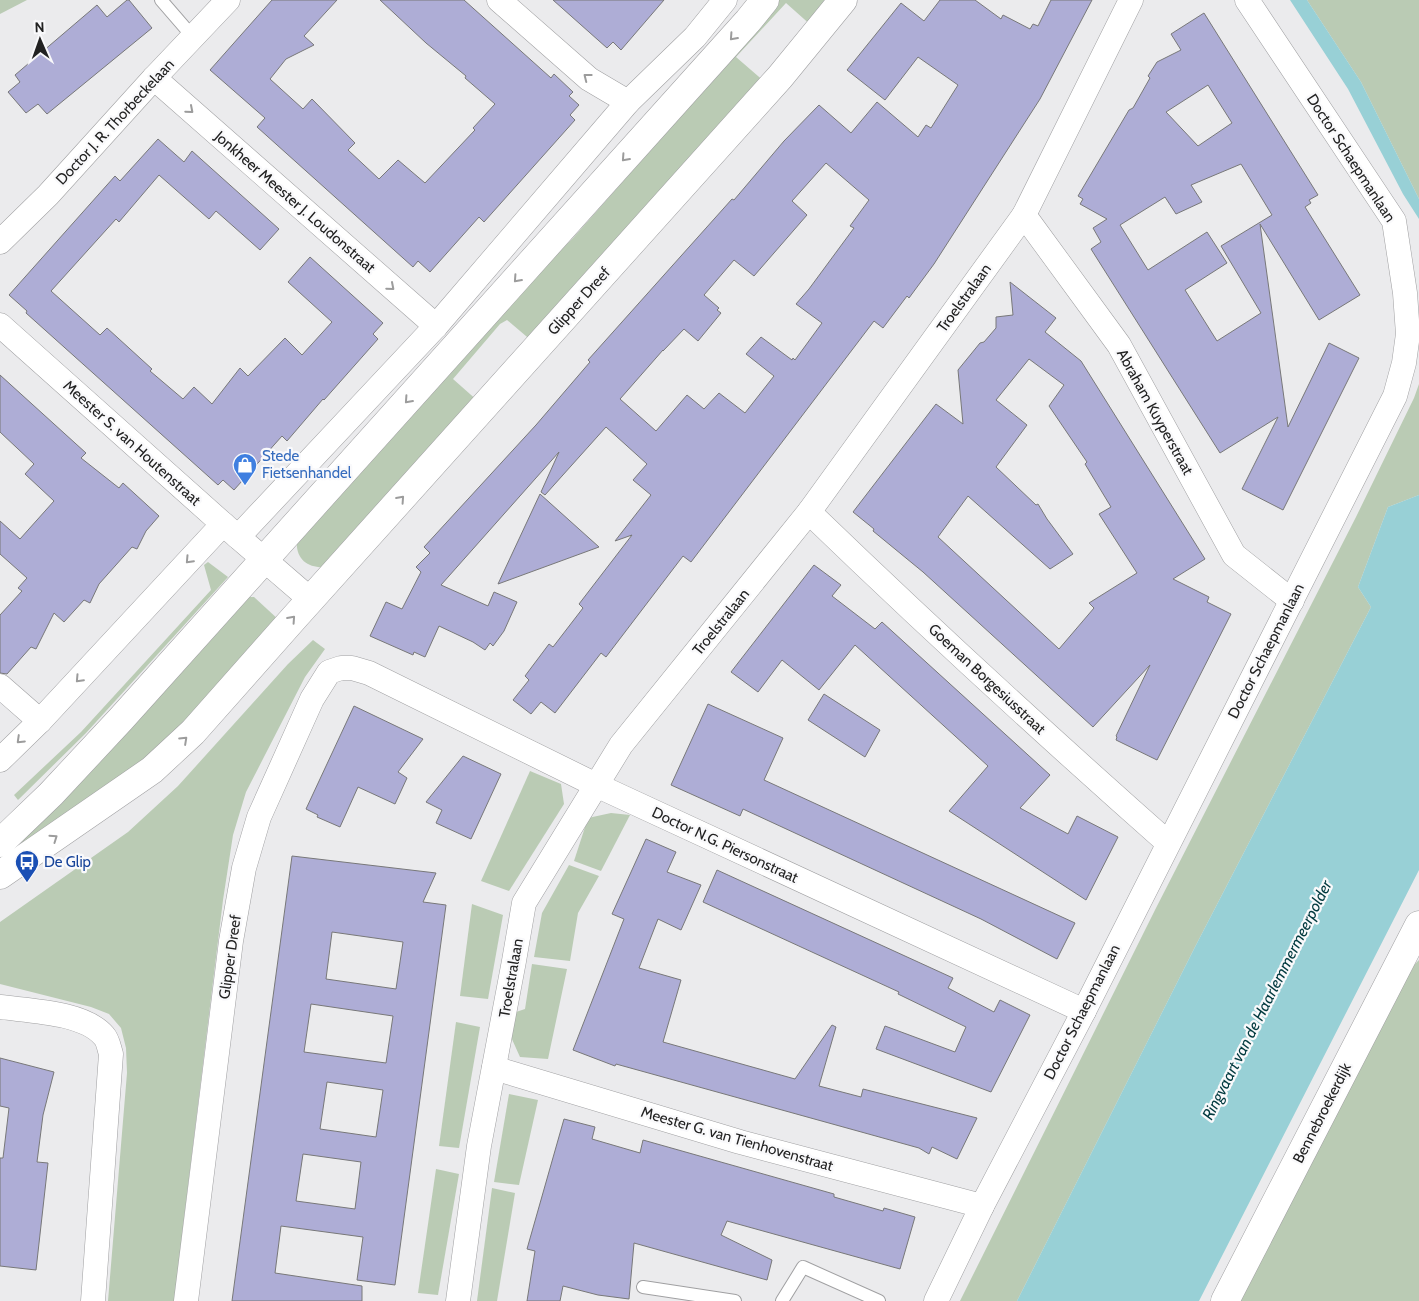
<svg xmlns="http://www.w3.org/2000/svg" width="1419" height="1301" viewBox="0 0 1419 1301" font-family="Cabin,sans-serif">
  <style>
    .green { fill: #bacbb4 }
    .water { fill: #98d0d6 }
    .building { fill: #aeadd6; stroke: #787879; fill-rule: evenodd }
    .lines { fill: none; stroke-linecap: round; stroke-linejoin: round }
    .service-casing { stroke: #a0a0a2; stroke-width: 14 }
    .minor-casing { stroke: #a0a0a2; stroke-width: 25 }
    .tertiary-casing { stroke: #a0a0a2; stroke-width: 29 }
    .service { stroke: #fff; stroke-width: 12 }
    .minor { stroke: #fff; stroke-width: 24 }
    .tertiary { stroke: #fff; stroke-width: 28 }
    .oneway { stroke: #9c9c9c }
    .labels { text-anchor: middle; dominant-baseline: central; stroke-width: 4.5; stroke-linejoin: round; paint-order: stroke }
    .street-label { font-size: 15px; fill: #222; stroke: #f9f9fb }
    .shop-label { font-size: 15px; fill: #366cbe; stroke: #f9f9fb; text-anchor: start }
    .transit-label { font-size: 15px; fill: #164399; stroke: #f9f9fb; text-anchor: start }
    .water-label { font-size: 16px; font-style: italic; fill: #023a3f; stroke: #f9f9fb }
  </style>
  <rect width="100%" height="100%" fill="#ebebed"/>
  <g class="green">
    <path d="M0,0H27L0,14Z"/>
    <path d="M773,0H834L813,27L786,3L736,57L766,83L533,342L507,320L500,324L453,379L479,402L327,567C308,569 295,559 297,540L493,317L573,238L648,153L729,51Z"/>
    <path d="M1307,0H1419V199L1361,82Z"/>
    <path d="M1419,384V495L1388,507L1358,587L1371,607L1196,945L1017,1301H960L1155,910L1356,517L1414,398Z"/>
    <path d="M208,562L228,577L86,733L18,800L14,795L81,732L211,590L204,565Z"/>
    <path d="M245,597H254L280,621L164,749L23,850L20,837Z"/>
    <path d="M313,640L325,649L305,677L246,792L233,835L223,900L174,1301H108L127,1073L126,1048L121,1028L109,1014L91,1007L0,984V922L128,832L178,786L288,664Z"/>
    <path d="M530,771L561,784L564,804L509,891L481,881Z"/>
    <path d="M611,813L630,815L601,871L574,861L588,818Z"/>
    <path d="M569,865L599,876L578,913L570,961L534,957L542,913Z"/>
    <path d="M472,904L503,915L488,999L460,996Z"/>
    <path d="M1419,960V1301H1240L1413,966Z"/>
    <path d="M532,964L567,969L548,1059L520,1057L511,1037L513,1013L525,1009Z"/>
    <path d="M456,1022L480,1027L459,1148L439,1146Z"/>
    <path d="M509,1094L538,1100L519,1185L494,1182Z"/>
    <path d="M436,1169L459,1174L438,1295L418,1293Z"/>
    <path d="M492,1188L515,1193L497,1301H477Z"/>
  </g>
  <g class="water">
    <path d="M1290,0H1307L1361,82L1419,199V219L1403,194L1348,89Z"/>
    <path d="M1419,495V870L1199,1301H1017L1196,945L1371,607L1358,587L1388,507Z"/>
  </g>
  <g class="building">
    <path d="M127,0H129L152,28L47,114L38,104L26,113L8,92L20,82L15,75L97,5L107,17Z"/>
    <path d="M272,0H337L304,36L314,45L286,59L270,79L303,109L312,99L355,143L348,150L379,179L398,160L425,183L475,130L473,128L495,104L465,78L466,76L426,43L380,0H464L551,78L554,74L573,92L569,96L579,105L570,115L575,120L484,222L479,217L430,272L418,261L413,267L257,127L265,118L210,70Z"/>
    <path d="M553,0H664L621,50L613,42L607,48Z"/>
    <path d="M940,0H975L1001,19L1003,15L1030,29L1033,24L1038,26L1051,0H1092L1040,99L934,264L909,298L907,296L883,328L874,321L691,562L683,556L606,657L601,653L555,713L541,702L531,714L513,700L529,680L525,676L549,644L553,647L583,608L579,604L632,535L615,541L651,495L633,480L647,464L606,427L545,495L541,492L559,452L441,585L488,606L494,592L517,602L504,631L493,646L490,643L485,650L473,642L439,626L425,657L414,652L413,655L370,636L386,602L402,609L421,572L416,567L430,553L424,547L536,425L590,362L588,360L732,199L734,200L784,141L819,105L851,133L877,102L918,137L926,125L931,128L958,85L918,57L885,100L847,70L901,3L924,21ZM826,163L869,200L850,226L854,228L809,289L796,304L822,323L795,360L793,358L792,360L761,337L746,354L774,376L745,413L719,393L704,409L687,395L656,431L620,399L663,350V351L684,329L698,341L721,313L717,310L719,308L704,295L734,260L754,276L807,215L792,201Z"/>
    <path d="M1204,13L1318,195L1309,200L1311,203L1305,207L1360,295L1319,320L1260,224L1288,427L1329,343L1359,358L1283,510L1242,489L1278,417L1220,453L1091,249L1101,242L1093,228L1107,219L1080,204L1083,199L1078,196L1129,110L1133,108L1150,78L1148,76L1157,62L1181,50L1171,34ZM1208,85L1232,123L1198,146L1166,112ZM1241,164L1272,215L1221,246L1261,313L1217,341L1185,290L1227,263L1207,232L1148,270L1120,225L1165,197L1176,214L1202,202L1191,185Z"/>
    <path d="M158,139L184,162L192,151L279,229L260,250L216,211L209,219L159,175L119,222L116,219L51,291L100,335L107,328L152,369L150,371L183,399L194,387L212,404L240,368L248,376L285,338L302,355L332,322L288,282L310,257L383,323L373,334L378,339L324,400L323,399L287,441L282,436L234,490L223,480L218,485L26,313L27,311L9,295L115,176L120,181Z"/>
    <path d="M1010,282L1056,318L1045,332L1081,361L1205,559L1173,579L1209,597L1207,602L1231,614L1157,760L1116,740L1117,737L1116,736L1150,665L1093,727L923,572L873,531L874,529L853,512L936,404L963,424L958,370L980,343L984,342L996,328V317L1013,315ZM1029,359L1064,385L1049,406L1087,462L1085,464L1111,507L1099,514L1137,573L1089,603L1094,608L1059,649L938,537L968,496L1050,569L1073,554L1047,519L1038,504L1036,505L996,467L1027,425L996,400Z"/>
    <path d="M0,375L86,453L81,458L119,488L123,483L159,516L146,531L137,549L132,547L99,584L90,603L84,600L64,622L54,613L36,649L31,647L7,674L0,673V615L22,591L18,588L27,578L0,554V521L20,539L54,501L25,474L34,464L0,432Z"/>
    <path d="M540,494L599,547L498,584Z"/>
    <path d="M814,565L841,585L832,596L875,629L882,622L1050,775L1020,808L1068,834L1077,816L1118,837L1086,900L949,811L988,766L855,645L819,690L782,660L758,692L731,672Z"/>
    <path d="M824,694L880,730L865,757L808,720Z"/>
    <path d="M708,704L783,738L764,780L1075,923L1057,959L981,919L743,809L740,816L671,785Z"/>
    <path d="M354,706L423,739L398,772L407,778L395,804L358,787L340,827L317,817L318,815L306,809Z"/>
    <path d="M463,756L501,774L471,839L436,823L442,810L426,802Z"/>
    <path d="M646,839L676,852L667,872L701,885L681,930L658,919L639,968L681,980L663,1042L795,1079L832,1025L836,1027L819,1086L861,1097L863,1089L977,1118L957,1159L932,1147L929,1154L919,1148L616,1064L615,1066L573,1050L624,919L612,914Z"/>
    <path d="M292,856L436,873L423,902L446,905L395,1285L357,1280L363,1237L281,1226L275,1273L362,1286V1301H232ZM332,932L403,942L396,989L326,979ZM311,1004L393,1016L386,1063L304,1052ZM327,1082L383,1090L376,1137L320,1129ZM303,1154L361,1162L355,1209L296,1201Z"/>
    <path d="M717,870L953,978L948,988L994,1012L1000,1000L1030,1015L991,1092L876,1049L885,1026L955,1052L966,1027L898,994L899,992L703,902Z"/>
    <path d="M0,1058L54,1072L43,1115L37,1162L48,1163L36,1270L0,1266V1158H3L9,1108L0,1106Z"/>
    <path d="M564,1119L595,1127L592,1139L640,1153L643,1140L834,1194V1197L883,1211L884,1208L915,1217L900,1269L727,1221L721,1235L772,1260L767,1280L634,1243L629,1299L598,1295L563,1286L560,1301H527L535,1251L527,1249Z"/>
  </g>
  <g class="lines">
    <g class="service-casing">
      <g id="service">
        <path d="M161,0L193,37"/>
        <path d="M643,1287L735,1301"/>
        <path d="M782,1301L803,1267L879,1301"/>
      </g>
    </g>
    <g class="minor-casing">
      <g id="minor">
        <path d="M499,0L589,79L628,102"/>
        <path d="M154,78L436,326"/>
        <path d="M1024,215L1119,345L1234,555L1292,601"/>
        <path d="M0,242L48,195L154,78L228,0"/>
        <path d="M0,325L223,524L311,600"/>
        <path d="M809,512C926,625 1046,735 1168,843"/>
        <path d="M238,537L436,326L628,102L695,37L725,0"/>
        <path d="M0,686L40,721"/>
        <path d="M0,760L40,721L223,524"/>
        <path d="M0,1007C29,1011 84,1012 104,1036C108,1040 109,1048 111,1054L93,1301"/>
        <path d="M494,1068L740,1142L982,1206"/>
        <path d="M186,1301L231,941L244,868L259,817L312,699L329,672L341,668H352L369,673L596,785L1084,1011"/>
        <path d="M458,1301L479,1146L514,961L524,903L621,745L809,512L1024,215L1131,0"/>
        <path d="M936,1301L982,1206L1084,1011L1395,396L1404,363L1408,334L1405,293L1394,221L1247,0"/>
      </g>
    </g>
    <g class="tertiary-casing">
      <g id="tertiary">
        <path d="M0,843L51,794L121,719L748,21L765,0"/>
        <path d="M0,875L152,770L193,732L294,618L780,77L843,0"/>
        <path d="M1225,1301L1419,925"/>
      </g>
    </g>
    <use href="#service" class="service"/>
    <use href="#minor" class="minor"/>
    <use href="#tertiary" class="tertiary"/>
  </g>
  <defs><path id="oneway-chevron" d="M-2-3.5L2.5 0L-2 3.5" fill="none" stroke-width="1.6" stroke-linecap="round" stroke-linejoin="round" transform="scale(1.25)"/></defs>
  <g class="oneway">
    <use href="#oneway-chevron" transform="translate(733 37) rotate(132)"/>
    <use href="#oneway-chevron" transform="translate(587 77) rotate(-142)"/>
    <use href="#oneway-chevron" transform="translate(190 110) rotate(41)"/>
    <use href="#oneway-chevron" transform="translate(625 158) rotate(132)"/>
    <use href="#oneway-chevron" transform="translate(517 279) rotate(132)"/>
    <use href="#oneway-chevron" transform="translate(391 287) rotate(41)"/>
    <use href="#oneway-chevron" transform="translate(408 400) rotate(132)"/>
    <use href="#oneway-chevron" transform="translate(401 499) rotate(-48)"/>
    <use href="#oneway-chevron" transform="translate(189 560) rotate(133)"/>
    <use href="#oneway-chevron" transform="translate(292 619) rotate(-48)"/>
    <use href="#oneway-chevron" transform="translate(79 679) rotate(133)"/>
    <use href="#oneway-chevron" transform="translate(20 740) rotate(136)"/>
    <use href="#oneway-chevron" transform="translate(184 740) rotate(-43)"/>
    <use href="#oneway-chevron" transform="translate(54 838) rotate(-35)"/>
  </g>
  <defs>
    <g id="shop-pin" transform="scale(1.25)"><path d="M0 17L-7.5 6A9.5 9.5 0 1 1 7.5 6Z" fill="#3f7fe0" stroke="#f9f9fb"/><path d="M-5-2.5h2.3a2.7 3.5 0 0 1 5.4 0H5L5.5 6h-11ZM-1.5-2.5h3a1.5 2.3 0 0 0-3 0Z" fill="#fff"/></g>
    <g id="bus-pin" transform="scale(1.25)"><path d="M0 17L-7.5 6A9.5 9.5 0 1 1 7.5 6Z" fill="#1a4fb4" stroke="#f9f9fb"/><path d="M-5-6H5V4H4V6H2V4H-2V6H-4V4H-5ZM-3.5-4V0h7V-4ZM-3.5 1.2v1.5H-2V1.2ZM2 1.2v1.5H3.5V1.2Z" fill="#fff"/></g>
  </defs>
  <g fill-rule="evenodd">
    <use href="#shop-pin" x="245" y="465"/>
    <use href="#bus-pin" x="27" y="862"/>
  </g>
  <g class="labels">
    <g class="street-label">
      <text transform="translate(115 122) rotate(-47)">Doctor J. R. Thorbeckelaan</text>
      <text transform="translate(1351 158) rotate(57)">Doctor Schaepmanlaan</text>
      <text transform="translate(295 202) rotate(41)">Jonkheer Meester J. Loudonstraat</text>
      <text transform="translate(964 298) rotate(-54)">Troelstralaan</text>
      <text transform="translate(579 301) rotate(-48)">Glipper Dreef</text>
      <text transform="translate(1155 412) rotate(61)">Abraham Kuyperstraat</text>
      <text transform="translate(132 443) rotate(42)">Meester S. van Houtenstraat</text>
      <text transform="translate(721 622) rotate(-51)">Troelstralaan</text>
      <text transform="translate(1266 651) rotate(-63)">Doctor Schaepmanlaan</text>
      <text transform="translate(987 679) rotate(43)">Goeman Borgesiusstraat</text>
      <text transform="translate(725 845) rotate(25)">Doctor N.G. Piersonstraat</text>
      <text transform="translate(230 957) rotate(-82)">Glipper Dreef</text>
      <text transform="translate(511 978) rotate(-80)">Troelstralaan</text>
      <text transform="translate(1082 1012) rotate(-63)">Doctor Schaepmanlaan</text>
      <text transform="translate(1322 1113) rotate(-63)">Bennebroekerdijk</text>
      <text transform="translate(737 1139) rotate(16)">Meester G. van Tienhovenstraat</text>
    </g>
    <g class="shop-label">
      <text x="262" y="456">Stede<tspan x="262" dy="17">Fietsenhandel</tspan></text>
    </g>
    <g class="transit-label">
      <text x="44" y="862">De Glip</text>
    </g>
    <g class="water-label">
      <text transform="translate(1267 1000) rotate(-63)">Ringvaart van de Haarlemmermeerpolder</text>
    </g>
  </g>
  <g transform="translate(40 40) rotate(358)" stroke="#f9f9fb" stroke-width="4" paint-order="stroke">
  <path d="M0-4L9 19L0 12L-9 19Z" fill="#222222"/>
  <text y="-8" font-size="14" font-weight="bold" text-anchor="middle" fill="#222222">N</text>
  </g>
</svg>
